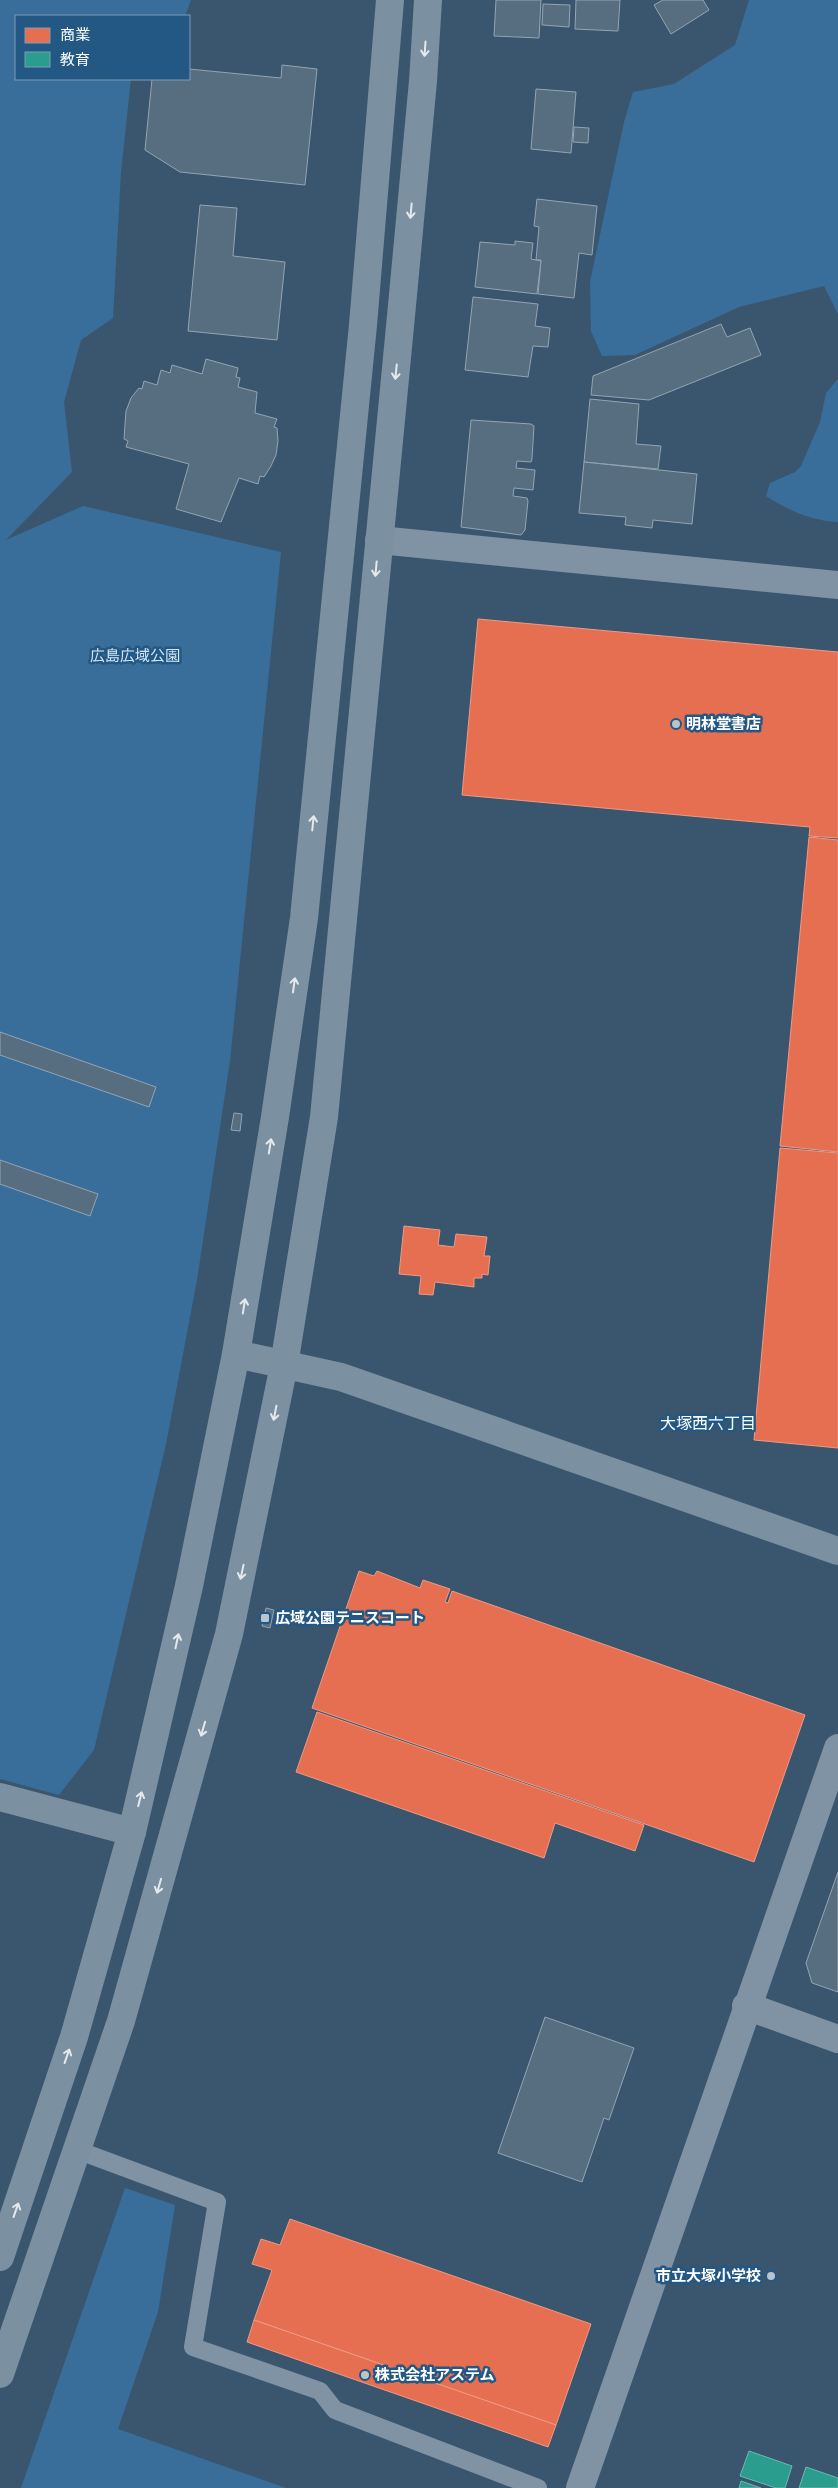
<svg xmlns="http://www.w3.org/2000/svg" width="838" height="2488" viewBox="0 0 838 2488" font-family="Rubik,'Noto Sans JP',sans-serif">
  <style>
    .green { fill: #396e9a }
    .shops { fill: #e76f51; stroke: #ee9a85 }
    .schools { fill: #2a9d8f; stroke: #6abab1 }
    .building { fill: #576e80; stroke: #94a4b2 }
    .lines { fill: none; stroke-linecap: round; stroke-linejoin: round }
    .lane { stroke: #8093a4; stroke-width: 18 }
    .street { stroke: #8093a4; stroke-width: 28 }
    .secondary { stroke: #7b90a0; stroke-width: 28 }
    .oneway { stroke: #e5e9ec }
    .poi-dot { fill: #bac4cc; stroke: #245884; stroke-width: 2 }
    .labels { text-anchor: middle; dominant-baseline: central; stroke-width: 5; stroke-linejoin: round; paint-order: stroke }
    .park-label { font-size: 15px; fill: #d1e6f6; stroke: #245884 }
    .poi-label { font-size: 15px; font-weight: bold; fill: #fff; stroke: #245884; text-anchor: start }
    .neighbourhood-label { font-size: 16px; fill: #fff; stroke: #245884 }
  </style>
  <rect width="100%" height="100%" fill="#3a566e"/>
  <g class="green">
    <path d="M0,0H191L185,16H16V79H131L121,172L113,318L81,340L64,402L72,472L6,540L83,506L281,552L230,1061L197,1280L166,1444L94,1750L59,1795L0,1779Z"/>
    <path d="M749,0H838V314L824,286L739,307L635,355L602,356L591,331L590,282L624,122L633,92L674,84L735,45Z"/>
    <path d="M838,379V522C812,521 787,510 766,496L770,483L795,472L801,466L820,422L826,393Z"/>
    <path d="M125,2188L175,2205L158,2312L118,2429L286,2488H21Z"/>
  </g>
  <g class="shops">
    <path d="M478,619L838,652V838L809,836L810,827L462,795Z"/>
    <path d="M809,837L838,840V1152L780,1146Z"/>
    <path d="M780,1148L838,1153V1448L754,1440Z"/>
    <path d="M404,1226L440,1230L438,1245L454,1247L456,1234L487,1237L484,1256H490L488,1275L482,1274V1278H474V1287L435,1282L433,1295L419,1294L421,1276L399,1274Z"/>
    <path d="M359,1571L374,1576L377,1571L420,1588L423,1580L450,1589L445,1602L448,1603L452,1591L805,1715L754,1862L312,1708Z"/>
    <path d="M317,1712L644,1825L635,1851L555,1823L544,1858L296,1772Z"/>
    <path d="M290,2219L591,2324L556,2425L254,2320L272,2270L252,2264L261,2239L280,2245Z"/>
    <path d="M254,2320L556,2425L548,2447L247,2342Z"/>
  </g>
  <g class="schools">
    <path d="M749,2451L792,2466L785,2488H776L740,2476Z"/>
    <path d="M806,2467L838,2478V2488H799Z"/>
    <path d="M741,2481L761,2488H739Z"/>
  </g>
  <g class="building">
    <path d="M496,0H541L539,38L494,36Z"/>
    <path d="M576,0H620L618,31L575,29Z"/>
    <path d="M663,0H703L709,10L671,34L654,5Z"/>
    <path d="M543,4L570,5L569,27L542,25Z"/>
    <path d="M282,65L317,69L305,185L180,172L145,150L152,79H189V69L281,78Z"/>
    <path d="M536,89L576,92L571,153L531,149Z"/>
    <path d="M574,127L589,128L588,143L573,142Z"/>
    <path d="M537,199L597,206L592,255L579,253L574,298L538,294L541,260H536L539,227L534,226Z"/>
    <path d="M200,205L237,208L233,256L285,262L277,340L188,331Z"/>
    <path d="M515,241L533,243L531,259L541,261L537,294L475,287L480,242L515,245Z"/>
    <path d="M473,297L538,304L535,326L550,328L548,347L533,346L528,377L465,370Z"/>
    <path d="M721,324L727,337L750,328L761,355L649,400L591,395L593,376Z"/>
    <path d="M206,359L238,368L236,377L240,378L238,387L257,392L255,413L277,419L274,427L277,428L278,441L276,455L271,466L264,477L260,476L258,484L239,478L221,522L176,509L189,464L126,447L128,441L124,439L126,411L131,398L139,388L142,389L144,381L157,385L161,370L170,373L172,365L202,374Z"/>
    <path d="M590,399L639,404L636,444L661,446L658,469L584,462Z"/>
    <path d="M471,420L531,424L534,426L532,459L531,462L517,461L516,468L535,470L533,490L514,488L513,496L527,498L528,501L525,530L521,535L461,527Z"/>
    <path d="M584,462L697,474L692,524L653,520L652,528L625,525L626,517L579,513Z"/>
    <path d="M0,1032L156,1087L149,1107L0,1055Z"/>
    <path d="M234,1113L242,1114L240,1131L231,1130Z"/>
    <path d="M0,1160L98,1194L90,1216L0,1184Z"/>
    <path d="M266,1608L274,1610L270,1628L262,1626Z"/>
    <path d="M838,1872V1992L812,1983L806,1963Z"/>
    <path d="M545,2017L634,2048L609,2120L604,2118L582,2182L498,2153Z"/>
  </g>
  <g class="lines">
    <path class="lane" d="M77,2150L217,2202L193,2347L320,2391L335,2410L538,2488"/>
    <g class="street">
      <path d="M379,540L838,585"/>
      <path d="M746,2006L838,2039"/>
      <path d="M580,2488L838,1748"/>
    </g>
    <g class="secondary">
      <path d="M236,1354L341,1377L838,1551"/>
      <path d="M0,1797L132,1832"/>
      <path d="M0,2257L74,2037L132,1832L189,1586L236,1354L275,1117L304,918L363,325L390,0"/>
      <path d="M0,2374L121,2021L229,1634L284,1365L324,1117L401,316L423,81L428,0"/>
    </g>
  </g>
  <defs><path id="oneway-shaft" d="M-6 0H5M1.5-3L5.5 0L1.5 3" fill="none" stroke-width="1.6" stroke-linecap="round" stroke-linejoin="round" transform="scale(1.25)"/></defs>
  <g class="oneway">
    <use href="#oneway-shaft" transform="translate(425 49) rotate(94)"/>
    <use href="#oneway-shaft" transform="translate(411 211) rotate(95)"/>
    <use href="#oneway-shaft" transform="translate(396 372) rotate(96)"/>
    <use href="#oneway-shaft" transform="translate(376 569) rotate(95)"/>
    <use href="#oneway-shaft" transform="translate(313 823) rotate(-84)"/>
    <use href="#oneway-shaft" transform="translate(294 985) rotate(-82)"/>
    <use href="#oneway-shaft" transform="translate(270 1146) rotate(-81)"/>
    <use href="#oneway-shaft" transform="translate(244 1306) rotate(-81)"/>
    <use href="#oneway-shaft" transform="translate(275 1413) rotate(101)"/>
    <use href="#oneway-shaft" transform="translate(242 1572) rotate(102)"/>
    <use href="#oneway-shaft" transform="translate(177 1641) rotate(-78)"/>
    <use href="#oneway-shaft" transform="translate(203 1729) rotate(106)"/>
    <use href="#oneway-shaft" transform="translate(140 1799) rotate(-76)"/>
    <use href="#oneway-shaft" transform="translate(159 1886) rotate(106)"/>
    <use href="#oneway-shaft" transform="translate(67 2056) rotate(-71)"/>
    <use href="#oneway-shaft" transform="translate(16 2210) rotate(-71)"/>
  </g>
  <g class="poi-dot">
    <circle cx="676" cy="724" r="5"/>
    <rect x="260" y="1613" width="10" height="10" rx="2.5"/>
    <circle cx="771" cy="2276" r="5"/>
    <circle cx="365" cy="2375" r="5"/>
  </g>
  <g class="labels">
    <g class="park-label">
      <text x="135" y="656">広島広域公園</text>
    </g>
    <g class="poi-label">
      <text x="686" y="724">明林堂書店</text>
      <text x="275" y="1618">広域公園テニスコート</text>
      <text x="761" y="2276" text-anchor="end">市立大塚小学校</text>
      <text x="375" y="2375">株式会社アステム</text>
    </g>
    <g class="neighbourhood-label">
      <text x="708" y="1423">大塚西六丁目</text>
    </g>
  </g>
  <rect x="15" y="15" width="175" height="65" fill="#245884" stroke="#7c9bb5"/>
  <rect x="25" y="28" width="25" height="15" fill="#e76f51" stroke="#7c9bb5"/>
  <text x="60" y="40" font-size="15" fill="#ffffff">商業</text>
  <rect x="25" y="52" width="25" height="15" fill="#2a9d8f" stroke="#7c9bb5"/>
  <text x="60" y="65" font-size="15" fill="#ffffff">教育</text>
</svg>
